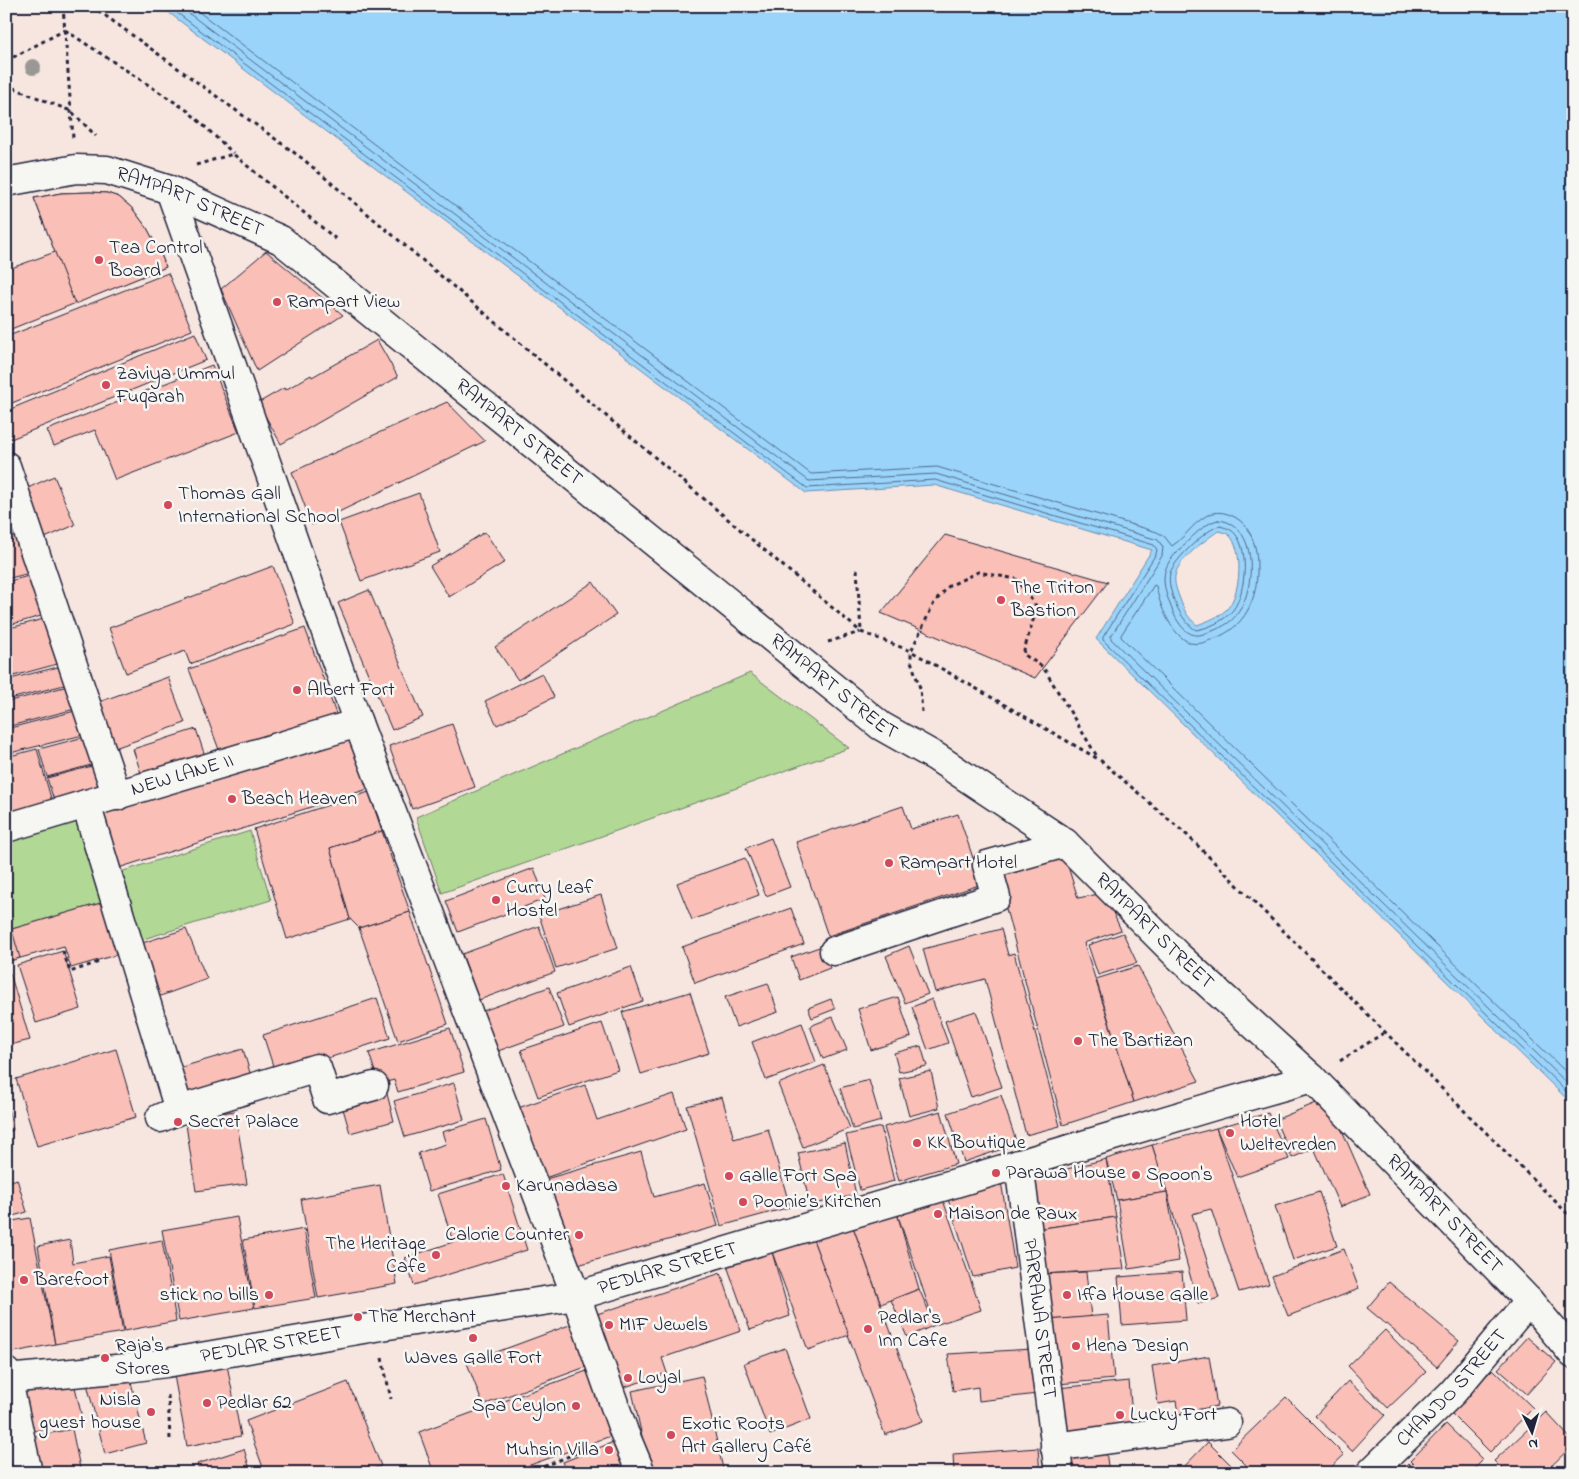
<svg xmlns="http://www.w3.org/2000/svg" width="1579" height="1479" viewBox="0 0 1579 1479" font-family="'Indie Flower',sans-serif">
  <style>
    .green { fill: #b1d895; stroke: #6a7d68 }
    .water { fill: #9ad4fa; stroke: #6a8dae; fill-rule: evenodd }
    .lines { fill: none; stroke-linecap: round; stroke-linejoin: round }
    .shore { stroke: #526987; stroke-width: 1 }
    .building { fill: #fabfb6; stroke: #22223b }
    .minor-casing { stroke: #22223b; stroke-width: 31 }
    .path { stroke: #22223b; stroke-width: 3; stroke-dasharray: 4 4; stroke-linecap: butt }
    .minor { stroke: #f6f6f2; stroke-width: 28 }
    .tree { fill: #9a9894 }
    .poi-dot { fill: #d1495b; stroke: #f6f6f2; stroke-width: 2 }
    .labels { text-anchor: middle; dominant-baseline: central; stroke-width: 5; stroke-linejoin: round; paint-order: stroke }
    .street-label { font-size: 20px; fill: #22223b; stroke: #f6f6f2 }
    .poi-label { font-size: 20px; fill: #22223b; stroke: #f6f6f2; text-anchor: start }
  </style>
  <rect width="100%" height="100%" fill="#f7e6e0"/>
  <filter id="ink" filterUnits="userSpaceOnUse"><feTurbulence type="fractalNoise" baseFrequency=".02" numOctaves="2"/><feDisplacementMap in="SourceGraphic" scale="10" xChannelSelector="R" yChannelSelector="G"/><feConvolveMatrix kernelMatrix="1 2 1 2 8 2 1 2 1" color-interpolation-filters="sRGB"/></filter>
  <g filter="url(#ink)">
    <g class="green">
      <path d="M750,673L849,748L442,893L416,817Z"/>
      <path d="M85,817L111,900L12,929L6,910V839Z"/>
      <path d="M250,831L271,900L137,941L114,874Z"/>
    </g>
    <path class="water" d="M160,6H1573V1105L1096,639L1152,550L934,485L806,493ZM1218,531C1222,532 1227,533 1229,535C1244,549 1241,594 1227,609C1219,617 1208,621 1197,625C1187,617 1184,610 1180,599C1177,591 1174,584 1175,576C1177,560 1206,540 1218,531Z"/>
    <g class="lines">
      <g class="shore">
        <path d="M168,6L807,488L935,480L1154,545L1157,550L1156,554L1103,637V640L1573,1098"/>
        <path d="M179,6L809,481L936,474L1158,540L1163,547L1162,556L1111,636V639L1573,1089"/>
        <path d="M191,6L811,474L937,467L1157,532L1164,536L1172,546C1186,537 1196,518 1213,513C1225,510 1240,518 1246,527C1255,540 1257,552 1257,567C1258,599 1245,628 1213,639C1206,642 1199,645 1191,643C1172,637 1159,604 1156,586L1154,585L1121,635V637L1573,1079"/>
        <path d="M1218,520C1259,523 1256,590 1237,614C1231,623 1219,629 1209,632C1199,636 1194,637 1185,630C1177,622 1174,615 1170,604C1157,571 1166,562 1190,539C1197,532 1208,522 1218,520Z"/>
        <path d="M1220,526C1223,527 1228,528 1231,530C1251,544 1246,593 1233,610C1224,621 1209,628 1196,630C1181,622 1166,589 1170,573C1174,560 1208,527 1220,526Z"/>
      </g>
    </g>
    <g class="building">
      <path d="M90,192L107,193L119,197L132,208L147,228L160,252L166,267L6,331V270L55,252L34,198L61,193Z"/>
      <path d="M90,192L107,193L119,197L132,208L147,228L160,252L166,267L75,304L34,198L61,193Z"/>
      <path d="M266,251L343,315L257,371L221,289Z"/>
      <path d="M168,273L192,330L12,403L6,387V337Z"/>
      <path d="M195,333L206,360L6,441L8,410Z"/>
      <path d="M377,340L398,377L281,444L258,403L284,388L285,390L311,375L312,377Z"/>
      <path d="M212,365L239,432L115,480L95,430L54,446L47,430Z"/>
      <path d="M447,402L485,441L312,525L292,472Z"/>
      <path d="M54,476L75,525L40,540L19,492Z"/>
      <path d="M419,493L440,552L361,581L339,522Z"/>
      <path d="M19,522L34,572L6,579V525Z"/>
      <path d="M485,532L505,562L449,597L430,566Z"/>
      <path d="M945,535L1108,582L1035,678L881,613Z"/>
      <path d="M273,566L295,624L190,664L185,651L126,673L109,628Z"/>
      <path d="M36,574L48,614L6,626V582Z"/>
      <path d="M593,582L616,615L518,680L495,647Z"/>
      <path d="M369,590L423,717L392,730L338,603Z"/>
      <path d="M47,618L61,663L6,678V629Z"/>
      <path d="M305,628L336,714L221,755L189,669Z"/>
      <path d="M62,666L68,684L6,700V680Z"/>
      <path d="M542,673L554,697L497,725L485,701Z"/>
      <path d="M168,677L185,723L112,749L96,703Z"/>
      <path d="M68,686L75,709L6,727V702Z"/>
      <path d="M75,711L83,735L6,754V729Z"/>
      <path d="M452,724L475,787L412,809L389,746Z"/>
      <path d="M196,729L206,759L143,779L133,749Z"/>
      <path d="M348,731L368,789L112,870L94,809Z"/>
      <path d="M84,737L91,765L47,777L39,749Z"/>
      <path d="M37,749L54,809L6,821V757Z"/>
      <path d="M92,766L102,794L56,807L47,778Z"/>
      <path d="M369,792L382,831L330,848L350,919L287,939L254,829Z"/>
      <path d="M903,806L911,829L958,814L982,884L828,936L796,842Z"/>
      <path d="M382,831L410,912L359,928L350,919L330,848Z"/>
      <path d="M771,838L790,887L766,896L746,848Z"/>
      <path d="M1064,854L1078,898L1104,893L1121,930L1084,943L1134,1102L1063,1125L996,871Z"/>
      <path d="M745,858L759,895L692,920L677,883Z"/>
      <path d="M534,868L545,899L458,932L446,901Z"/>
      <path d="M601,895L618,948L556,968L539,915Z"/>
      <path d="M111,900L126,952L71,968L64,946L6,962V910L12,929Z"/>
      <path d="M791,908L804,944L695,983L682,947Z"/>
      <path d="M6,910L20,958L6,962Z"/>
      <path d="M410,912L448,1024L398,1041L359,928Z"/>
      <path d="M539,926L555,972L479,1000L462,954Z"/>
      <path d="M186,929L207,979L155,998L136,945Z"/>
      <path d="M1001,929L1008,955L1014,953L1060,1126L1026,1135L985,979L935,992L923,949Z"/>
      <path d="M1123,933L1137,963L1098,975L1088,945Z"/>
      <path d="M822,946L830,968L799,980L791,957Z"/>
      <path d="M909,946L928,994L905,1003L886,956Z"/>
      <path d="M63,951L81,1009L36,1023L17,965Z"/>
      <path d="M1138,966L1199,1081L1134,1102L1096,979Z"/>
      <path d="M631,967L643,1001L569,1027L557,993Z"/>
      <path d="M10,973L30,1040L6,1046V974Z"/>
      <path d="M768,983L778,1012L736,1027L725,997Z"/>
      <path d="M549,987L564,1027L498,1051L483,1011Z"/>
      <path d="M690,992L709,1053L641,1074L622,1012Z"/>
      <path d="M898,997L911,1037L871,1050L858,1009Z"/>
      <path d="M377,998L390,1038L276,1075L263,1035Z"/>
      <path d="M831,999L835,1009L812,1018L808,1008Z"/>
      <path d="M932,999L948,1043L928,1050L912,1007Z"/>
      <path d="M976,1011L1002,1087L971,1097L945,1021Z"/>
      <path d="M833,1017L847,1050L823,1059L810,1026Z"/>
      <path d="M602,1023L618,1070L538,1097L521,1050Z"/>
      <path d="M802,1023L816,1062L766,1080L752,1042Z"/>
      <path d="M450,1028L464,1072L398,1092L394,1080L379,1084L369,1053Z"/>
      <path d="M921,1046L927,1066L899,1072L894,1053Z"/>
      <path d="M116,1049L136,1117L37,1146L16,1079Z"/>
      <path d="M243,1049L253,1083L185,1104L175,1069Z"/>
      <path d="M824,1065L850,1128L803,1147L778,1084Z"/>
      <path d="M931,1071L939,1108L909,1116L899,1078Z"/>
      <path d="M869,1080L881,1121L853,1129L840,1088Z"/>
      <path d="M454,1083L464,1120L405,1137L394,1101Z"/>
      <path d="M585,1085L597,1120L674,1094L686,1129L539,1180L515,1109Z"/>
      <path d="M386,1090L394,1121L350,1133L341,1102Z"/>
      <path d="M1001,1095L1017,1144L964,1162L948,1113Z"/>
      <path d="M722,1097L734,1139L768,1129L790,1207L721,1226L687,1106Z"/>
      <path d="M6,1098L13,1130L6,1132Z"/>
      <path d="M1316,1103L1318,1108L1330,1103L1370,1194L1340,1207L1314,1148L1292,1158L1275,1120Z"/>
      <path d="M235,1111L247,1184L196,1191L185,1118Z"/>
      <path d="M941,1111L956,1164L899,1181L884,1127Z"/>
      <path d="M1268,1113L1289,1159L1237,1177L1216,1128Z"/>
      <path d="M486,1119L501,1170L429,1191L418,1153L446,1144L442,1132Z"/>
      <path d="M881,1127L894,1181L860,1190L846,1135Z"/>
      <path d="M1216,1128L1269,1284L1239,1292L1211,1209L1192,1214L1219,1298L1198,1304L1167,1192L1152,1145Z"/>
      <path d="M845,1143L856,1195L810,1205L798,1153Z"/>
      <path d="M1152,1145L1167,1192L1117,1200L1106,1159Z"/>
      <path d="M641,1152L654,1197L705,1183L718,1226L567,1268L542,1180Z"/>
      <path d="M1106,1159L1116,1217L1037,1229L1032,1178Z"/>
      <path d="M503,1174L527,1250L414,1285L405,1258L453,1242L438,1194Z"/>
      <path d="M17,1179L27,1212L6,1218V1183Z"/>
      <path d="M1001,1181L1015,1268L973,1277L948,1199Z"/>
      <path d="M380,1185L397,1284L318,1298L301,1199Z"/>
      <path d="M1167,1192L1179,1261L1129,1269L1117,1200Z"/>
      <path d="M1319,1192L1337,1246L1293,1260L1275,1206Z"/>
      <path d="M943,1200L981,1310L935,1325L897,1213Z"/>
      <path d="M897,1213L919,1289L881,1304L853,1227Z"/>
      <path d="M237,1217L254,1308L179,1321L162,1230Z"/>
      <path d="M1116,1217L1124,1269L1043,1274L1037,1229Z"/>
      <path d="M30,1218L55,1344L9,1353L6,1338V1222Z"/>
      <path d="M853,1227L923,1421L885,1435L812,1237Z"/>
      <path d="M304,1229L316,1298L255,1308L243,1240Z"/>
      <path d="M812,1237L849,1335L808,1350L772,1252Z"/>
      <path d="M70,1240L73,1263L109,1256L123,1332L55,1344L38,1246Z"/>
      <path d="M162,1240L176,1321L124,1331L109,1250Z"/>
      <path d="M1344,1249L1359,1289L1288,1316L1272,1276Z"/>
      <path d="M772,1252L790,1316L750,1330L726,1263Z"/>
      <path d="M1086,1272L1091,1317L1048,1320L1043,1274Z"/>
      <path d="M1182,1272L1186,1320L1122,1325L1118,1277Z"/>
      <path d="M721,1273L741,1331L662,1358L667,1373L619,1389L594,1315Z"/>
      <path d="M1389,1282L1459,1341L1437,1367L1367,1308Z"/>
      <path d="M919,1289L935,1325L907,1337L891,1300Z"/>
      <path d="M1108,1315L1114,1379L1058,1384L1048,1320Z"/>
      <path d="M575,1323L591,1365L483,1405L467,1363Z"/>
      <path d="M1385,1330L1426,1372L1388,1408L1348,1366Z"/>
      <path d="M1527,1337L1556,1362L1527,1394L1498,1369Z"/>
      <path d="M785,1348L811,1419L770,1435L744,1363Z"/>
      <path d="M1032,1349L1037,1394L979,1401L978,1387L953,1391L948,1354Z"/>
      <path d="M1209,1356L1217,1406L1178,1413L1176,1401L1158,1404L1152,1366Z"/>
      <path d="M226,1360L241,1436L187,1446L173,1370Z"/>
      <path d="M595,1368L619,1433L508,1473H434L419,1432Z"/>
      <path d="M1493,1369L1533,1408L1490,1452L1450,1412Z"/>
      <path d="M129,1374L146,1443L105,1454L87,1384Z"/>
      <path d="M702,1376L724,1473H650L632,1391Z"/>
      <path d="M73,1378L83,1422L24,1433L15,1387Z"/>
      <path d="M1129,1381L1133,1427L1064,1436L1057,1388Z"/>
      <path d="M1348,1381L1385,1415L1352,1451L1315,1416Z"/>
      <path d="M348,1382L381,1466L362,1473H265L246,1421Z"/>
      <path d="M1286,1397L1344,1455L1325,1473H1254L1231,1450Z"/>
      <path d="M1546,1412L1573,1441V1445L1544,1473H1506L1494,1461Z"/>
      <path d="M1446,1424L1483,1460L1470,1473H1422L1410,1461Z"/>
      <path d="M72,1429L81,1473H38L31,1437Z"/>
      <path d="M621,1439L635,1473H568L563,1462Z"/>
      <path d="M1208,1442L1239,1473H1178Z"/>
      <path d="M1105,1444L1109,1473H1071L1068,1449Z"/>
      <path d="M1038,1448L1040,1473H954L953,1454Z"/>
      <path d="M244,1449L251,1473H200L197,1464Z"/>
      <path d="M1408,1463L1418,1473H1399Z"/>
    </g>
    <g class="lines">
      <g class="minor-casing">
        <g id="minor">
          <path id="s1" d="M6,182L76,169L107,170L170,190L281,240L881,726L936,757L1065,843L1177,955L1312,1078L1529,1301L1573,1354"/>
          <path d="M170,190L358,723L576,1296L624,1432L641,1473"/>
          <path d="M6,466L117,796"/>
          <path d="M86,804L179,1110"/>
          <path id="s2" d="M6,828L358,723"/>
          <path d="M834,951L996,897L987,865L1065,843"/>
          <path d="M160,1118L179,1110L317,1068L327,1099L374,1086"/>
          <path id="s3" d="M1019,1164L1059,1473"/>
          <path d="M6,1372L28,1473"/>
          <path id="s4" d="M6,1379L127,1368L166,1363L375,1327L576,1296L1214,1106L1312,1078"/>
          <path d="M1055,1447L1227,1423"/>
          <path id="s5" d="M1370,1473L1453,1392L1529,1301"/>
        </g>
      </g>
      <g class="path">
        <path d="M63,6L73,138"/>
        <path d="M92,6L303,159L861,632L911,651L1100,760L1187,835L1573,1219"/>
        <path d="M6,9L13,6"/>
        <path d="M65,30L188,111L233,153"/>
        <path d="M6,61L65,30"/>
        <path d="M6,85L71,111L96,136"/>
        <path d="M196,165L233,154L337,240"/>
        <path d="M857,569L861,631"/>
        <path d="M828,642L860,632"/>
        <path d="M922,712L920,688L911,661V651L934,603L949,586L978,572L1016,579L1037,607L1023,654L1043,667L1098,758"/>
        <path d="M63,951L70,972L99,962"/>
        <path d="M1340,1061L1385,1032"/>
        <path d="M382,1358L391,1399"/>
        <path d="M168,1395L170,1439"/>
        <path d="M529,1473L595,1445"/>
      </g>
      <use href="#minor" class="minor"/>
    </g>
    <circle class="tree" cx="33" cy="67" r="8"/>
  </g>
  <g class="poi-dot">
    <circle cx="99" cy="260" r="5"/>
    <circle cx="277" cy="302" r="5"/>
    <circle cx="106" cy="385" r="5"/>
    <circle cx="168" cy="505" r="5"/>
    <circle cx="1001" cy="600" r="5"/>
    <circle cx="297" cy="690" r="5"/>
    <circle cx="232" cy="799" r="5"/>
    <circle cx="889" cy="863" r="5"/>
    <circle cx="496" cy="900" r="5"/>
    <circle cx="1078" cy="1041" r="5"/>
    <circle cx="178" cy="1122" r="5"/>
    <circle cx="1230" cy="1133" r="5"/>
    <circle cx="917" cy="1143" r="5"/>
    <circle cx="996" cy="1173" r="5"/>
    <circle cx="1136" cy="1175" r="5"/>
    <circle cx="729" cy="1176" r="5"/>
    <circle cx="506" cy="1186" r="5"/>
    <circle cx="743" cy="1202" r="5"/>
    <circle cx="938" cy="1214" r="5"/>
    <circle cx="579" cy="1235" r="5"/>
    <circle cx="436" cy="1255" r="5"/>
    <circle cx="24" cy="1280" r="5"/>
    <circle cx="269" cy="1295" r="5"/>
    <circle cx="1067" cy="1295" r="5"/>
    <circle cx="358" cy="1317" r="5"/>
    <circle cx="609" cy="1325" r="5"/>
    <circle cx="868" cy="1329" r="5"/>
    <circle cx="473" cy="1338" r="5"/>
    <circle cx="1076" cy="1346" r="5"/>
    <circle cx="105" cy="1358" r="5"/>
    <circle cx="628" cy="1378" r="5"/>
    <circle cx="207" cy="1403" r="5"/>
    <circle cx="576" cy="1406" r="5"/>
    <circle cx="151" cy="1412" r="5"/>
    <circle cx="1120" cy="1415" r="5"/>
    <circle cx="671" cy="1435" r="5"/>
    <circle cx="609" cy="1450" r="5"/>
  </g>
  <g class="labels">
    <g class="street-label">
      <text stroke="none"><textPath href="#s1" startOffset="191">RAMPART STREET</textPath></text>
      <text stroke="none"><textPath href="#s1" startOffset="596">RAMPART STREET</textPath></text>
      <text stroke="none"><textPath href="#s1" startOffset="1001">RAMPART STREET</textPath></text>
      <text stroke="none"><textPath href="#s2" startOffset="184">NEW LANE II</textPath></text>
      <text stroke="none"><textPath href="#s1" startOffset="1406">RAMPART STREET</textPath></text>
      <text stroke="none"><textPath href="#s1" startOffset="1811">RAMPART STREET</textPath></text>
      <text stroke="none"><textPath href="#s4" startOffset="672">PEDLAR STREET</textPath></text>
      <text stroke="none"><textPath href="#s3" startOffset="156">PARRAWA STREET</textPath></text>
      <text stroke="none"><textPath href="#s4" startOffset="268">PEDLAR STREET</textPath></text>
      <text stroke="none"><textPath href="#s5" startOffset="118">CHANDO STREET</textPath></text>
    </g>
    <g class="poi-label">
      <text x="109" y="248">Tea Control<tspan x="109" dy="23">Board</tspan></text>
      <text x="287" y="302">Rampart View</text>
      <text x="116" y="374">Zaviya Ummul<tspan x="116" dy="23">Fuqarah</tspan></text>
      <text x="178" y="494">Thomas Gall<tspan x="178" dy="23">International School</tspan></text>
      <text x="1011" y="588">The Triton<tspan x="1011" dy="23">Bastion</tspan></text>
      <text x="307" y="690">Albert Fort</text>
      <text x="242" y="799">Beach Heaven</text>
      <text x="899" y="863">Rampart Hotel</text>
      <text x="506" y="888">Curry Leaf<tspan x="506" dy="23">Hostel</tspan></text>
      <text x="1088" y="1041">The Bartizan</text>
      <text x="188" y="1122">Secret Palace</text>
      <text x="1240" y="1122">Hotel<tspan x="1240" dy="23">Weltevreden</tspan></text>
      <text x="927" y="1143">KK Boutique</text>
      <text x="1006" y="1173">Parawa House</text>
      <text x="1146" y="1175">Spoon's</text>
      <text x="739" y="1176">Galle Fort Spa</text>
      <text x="516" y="1186">Karunadasa</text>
      <text x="753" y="1202">Poonie’s Kitchen</text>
      <text x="948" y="1214">Maison de Raux</text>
      <text x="569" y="1235" text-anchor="end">Calorie Counter</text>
      <text x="426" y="1244" text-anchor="end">The Heritage<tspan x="426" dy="23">Cafe</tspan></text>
      <text x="34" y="1280">Barefoot</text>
      <text x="259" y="1295" text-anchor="end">stick no bills</text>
      <text x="1077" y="1295">Iffa House Galle</text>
      <text x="368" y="1317">The Merchant</text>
      <text x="878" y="1318">Pedlar's<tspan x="878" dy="23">Inn Cafe</tspan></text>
      <text x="619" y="1325">MIF Jewels</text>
      <text x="115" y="1346">Raja's<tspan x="115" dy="23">Stores</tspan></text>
      <text x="1086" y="1346">Hena Design</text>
      <text x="473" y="1358" text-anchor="middle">Waves Galle Fort</text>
      <text x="638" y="1378">Loyal</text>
      <text x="141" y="1400" text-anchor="end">Nisla<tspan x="141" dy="23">guest house</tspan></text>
      <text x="217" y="1403">Pedlar 62</text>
      <text x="566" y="1406" text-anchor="end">Spa Ceylon</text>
      <text x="1130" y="1415">Lucky Fort</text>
      <text x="681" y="1424">Exotic Roots<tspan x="681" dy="23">Art Gallery Café</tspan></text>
      <text x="599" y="1450" text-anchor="end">Muhsin Villa</text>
    </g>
  </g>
  <rect width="1579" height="1479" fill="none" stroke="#f6f6f2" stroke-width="25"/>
  <rect x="12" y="12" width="1554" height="1454" fill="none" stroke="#22223b" stroke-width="2" filter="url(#ink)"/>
  <g transform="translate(1532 1432) rotate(175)" stroke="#f6f6f2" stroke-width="4" paint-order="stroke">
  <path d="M0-4L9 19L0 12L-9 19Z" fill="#22223b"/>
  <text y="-8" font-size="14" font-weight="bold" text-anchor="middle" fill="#22223b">N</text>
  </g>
</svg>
